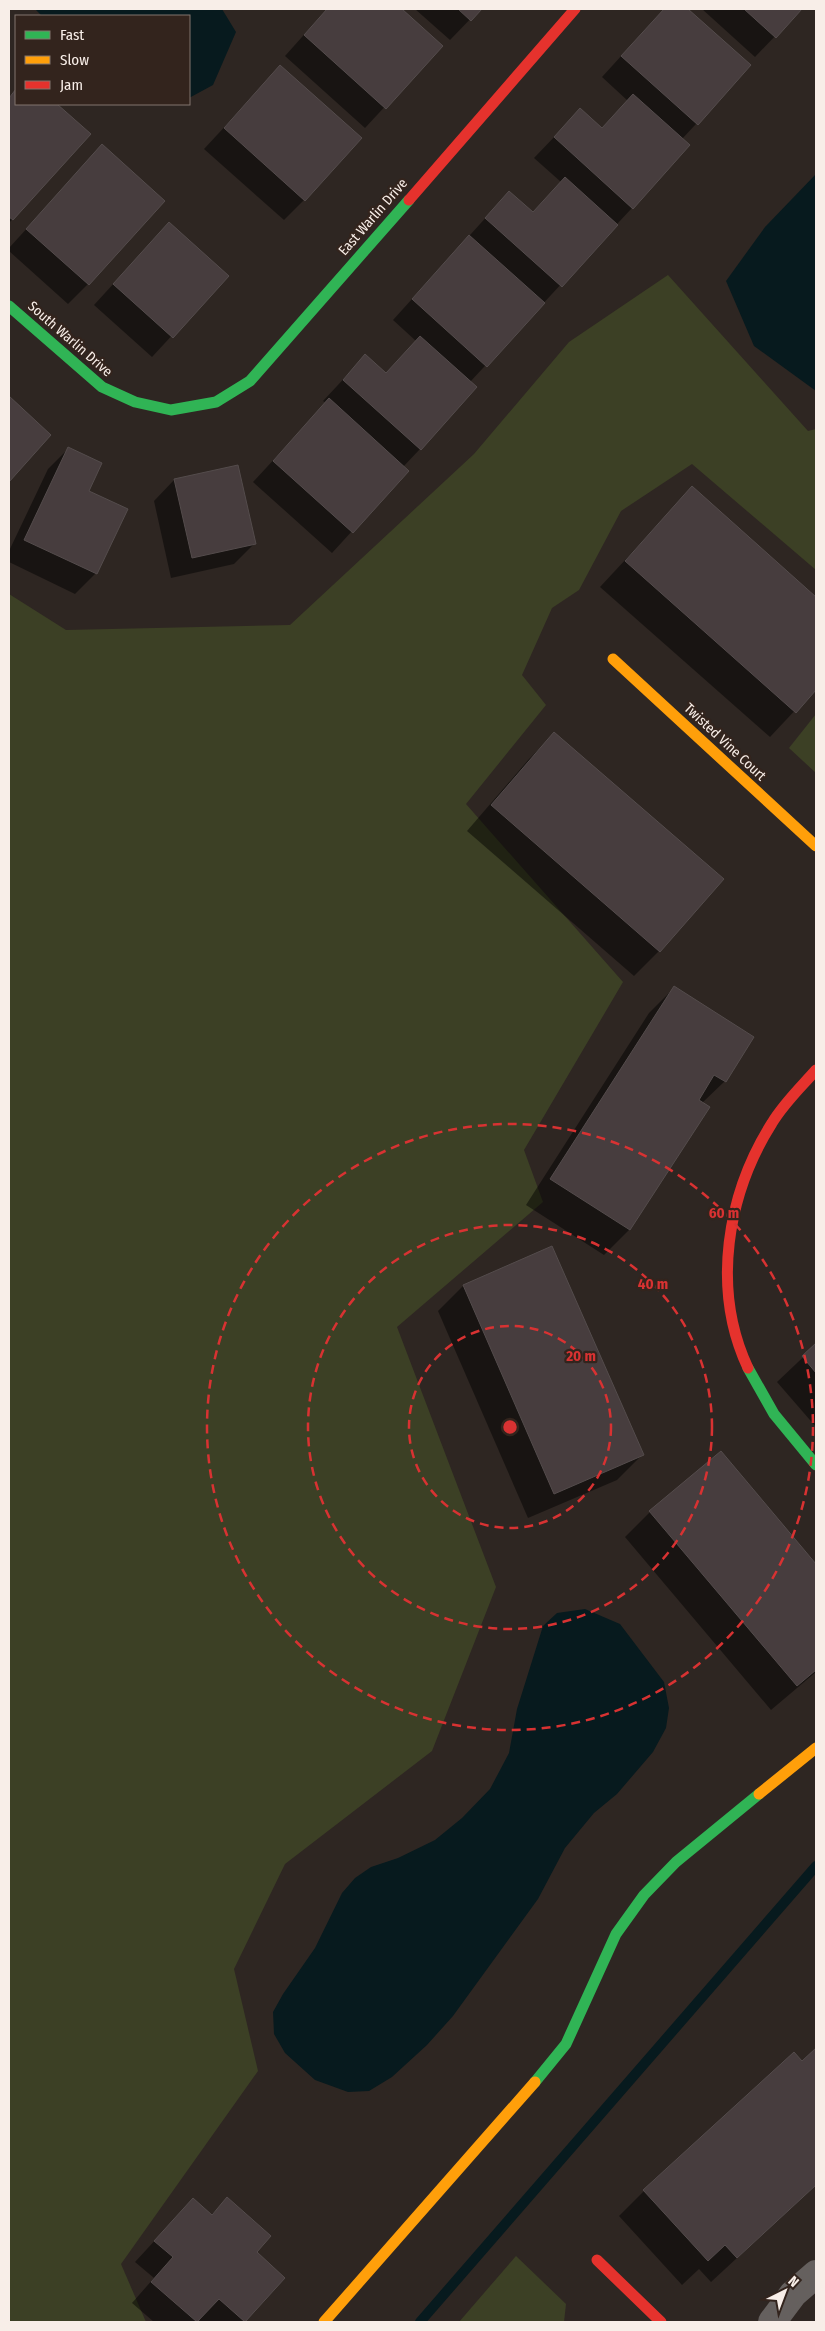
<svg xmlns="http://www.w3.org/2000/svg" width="825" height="2331" viewBox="0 0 825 2331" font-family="'Fira Sans Condensed',sans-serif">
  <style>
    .green { fill: #3c4025 }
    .water { fill: #071a1e }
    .shadow { fill: #0007 }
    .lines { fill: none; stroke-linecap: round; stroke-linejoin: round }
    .stream { stroke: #071a1e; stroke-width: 10 }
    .building { fill: #473d3e; stroke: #544c4c }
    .street { stroke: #65605e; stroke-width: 28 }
    .fast { stroke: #30b455; stroke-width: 11 }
    .slow { stroke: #ff9f0a; stroke-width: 11 }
    .jam { stroke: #e5322d; stroke-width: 11 }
    .ring { fill: none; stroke: #d83232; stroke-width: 2.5; stroke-dasharray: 9 6 }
    .labels { text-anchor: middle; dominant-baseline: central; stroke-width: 4.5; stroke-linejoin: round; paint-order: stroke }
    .street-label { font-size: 14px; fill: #f8eee8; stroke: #33241d }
    .centre { fill: #d83232; stroke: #33241d; stroke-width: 2.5 }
    .ring-label { font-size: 15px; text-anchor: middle; font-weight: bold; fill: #d83232; stroke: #33241d; stroke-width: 4.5; stroke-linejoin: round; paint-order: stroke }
  </style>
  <rect width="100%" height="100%" fill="#2e2622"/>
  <g class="green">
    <path d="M668,275L808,431L816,429V570L692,464L621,511L579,590L552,608L522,675L546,705L466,804L623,982L524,1150L543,1202L397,1327L496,1587L432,1751L285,1864L234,1969L258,2071L121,2264L146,2322H9V594L66,630L290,625L474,454L569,342Z"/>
    <path d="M816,714V773L789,748Z"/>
    <path d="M516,2256L566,2304L564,2322H459Z"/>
  </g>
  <g class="water">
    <path d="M35,9H222L236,32L213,85L189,98V16H42Z"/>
    <path d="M816,174V391L754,346L726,281L765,227Z"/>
    <path d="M585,1609L620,1624L664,1682L669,1708L666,1728L653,1752L617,1794L594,1813L565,1848L538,1899L453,2016L427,2045L392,2077L369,2091L348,2092L315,2080L285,2053L274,2034L273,2012L283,1994L315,1948L342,1893L355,1878L371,1867L398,1858L435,1840L462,1818L490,1789L509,1753L517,1709L543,1626L557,1613Z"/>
  </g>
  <g class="shadow">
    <path d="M327,9H400L441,46L365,128L285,56Z"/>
    <path d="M415,9H480L450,40Z"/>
    <path d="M664,9H687L750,66L682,139L632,208L470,382L420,449L403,467L407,471L332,553L253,482L326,403L323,401L365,356L385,374L416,341L393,320L509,192L532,213L561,182L534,158L580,110L601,129L628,101L602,77Z"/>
    <path d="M702,9H801L755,57Z"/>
    <path d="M280,67L304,200L284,220L204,149Z"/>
    <path d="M16,90V104H56L89,134L9,223V97Z"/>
    <path d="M102,146L88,284L68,304L9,251V248Z"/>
    <path d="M169,223L227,276L152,357L94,305Z"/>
    <path d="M9,398L49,435L9,480Z"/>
    <path d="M68,449L87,491L126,510L96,573L75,594L9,562V551L48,469Z"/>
    <path d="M237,466L255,543L234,564L171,578L154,501L174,480Z"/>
    <path d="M692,488L816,599V688L770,737L600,587Z"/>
    <path d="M555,734L659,951L634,976L467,831L529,759Z"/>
    <path d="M674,988L725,1081L702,1103L630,1229L604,1255L526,1205L649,1013Z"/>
    <path d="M463,1286L642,1455L617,1480L528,1518L438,1311Z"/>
    <path d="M816,1345V1427L777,1382Z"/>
    <path d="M721,1453L816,1566L813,1571L816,1575V1672L771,1710L625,1537L650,1512Z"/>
    <path d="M816,2050V2185L711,2282L699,2269L682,2285L619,2216L644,2191Z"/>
    <path d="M228,2198L255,2252L283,2278L243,2322H201L199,2320L196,2322H154L132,2303L154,2278L135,2262L193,2199L211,2215Z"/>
  </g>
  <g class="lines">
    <path class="stream" d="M420,2322L816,1866"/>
  </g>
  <g class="building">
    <path d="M327,9H402L443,46L386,109L304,35Z"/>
    <path d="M458,9H482L471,21Z"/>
    <path d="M664,9H688L751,65L698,125L621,56Z"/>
    <path d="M744,9H802L776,38Z"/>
    <path d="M280,65L362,138L305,201L224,128Z"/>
    <path d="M16,89V104H57L91,134L13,220L9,217V98Z"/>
    <path d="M633,94L690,145L633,209L554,137L580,108L602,128Z"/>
    <path d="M102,144L165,201L89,285L26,229Z"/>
    <path d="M565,177L618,225L562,287L485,218L509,191L533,212Z"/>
    <path d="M169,222L229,276L173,338L113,284Z"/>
    <path d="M469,235L545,303L487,367L412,299Z"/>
    <path d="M420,336L477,387L421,450L343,380L365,354L386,373Z"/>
    <path d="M9,396L51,435L9,482Z"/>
    <path d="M329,398L409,471L353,533L273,461Z"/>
    <path d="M68,447L102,463L89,491L128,509L97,574L24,540Z"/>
    <path d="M238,465L256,544L192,558L174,479Z"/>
    <path d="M692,486L816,597V690L796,713L625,561Z"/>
    <path d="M554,732L724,879L660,952L491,805Z"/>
    <path d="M674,986L754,1037L726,1082L714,1075L699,1100L710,1107L630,1230L550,1179Z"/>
    <path d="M552,1246L644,1455L554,1494L463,1285Z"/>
    <path d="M816,1343V1373L802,1356Z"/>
    <path d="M721,1451L816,1564V1670L797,1686L649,1511Z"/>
    <path d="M816,2048V2185L737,2258L725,2245L708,2261L643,2190L794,2052L802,2061Z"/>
    <path d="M227,2197L271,2236L257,2252L285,2278L245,2322L219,2299L197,2322L151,2282L173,2257L154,2241L193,2198L212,2215Z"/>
  </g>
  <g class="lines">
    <path class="street" d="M772,2322L793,2294L816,2274"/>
    <g class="fast">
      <path d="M9,306L102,387L135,402L171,410L216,402L250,381L409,200"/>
      <path d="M748,1368L774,1414L816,1465"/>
      <path d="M535,2082L566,2044L616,1934L644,1895L676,1862L759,1794"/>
    </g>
    <g class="slow">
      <path d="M613,659L816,846"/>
      <path d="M759,1794L816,1748"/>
      <path d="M324,2322L535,2082"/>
    </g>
    <g class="jam">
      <path d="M409,200L575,9"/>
      <path d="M748,1368C711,1289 727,1194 772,1123C784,1103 801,1087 816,1070"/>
      <path d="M597,2260L661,2322"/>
    </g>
  </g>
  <g class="ring">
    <circle cx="510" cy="1427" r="101"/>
    <circle cx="510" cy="1427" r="202"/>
    <circle cx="510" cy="1427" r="303"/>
  </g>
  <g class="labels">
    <g class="street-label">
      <text transform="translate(373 217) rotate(-49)">East Warlin Drive</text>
      <text transform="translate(70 339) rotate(41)">South Warlin Drive</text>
      <text transform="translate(725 742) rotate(43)">Twisted Vine Court</text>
    </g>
  </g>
  <circle cx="510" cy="1427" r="8" class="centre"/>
  <g class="ring-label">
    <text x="724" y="1218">60 m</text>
    <text x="653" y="1289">40 m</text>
    <text x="581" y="1361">20 m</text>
  </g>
  <rect width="825" height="2331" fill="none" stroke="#f8eee8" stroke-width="20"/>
  <rect x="15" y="15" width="175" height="90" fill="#33241d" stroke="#82756e"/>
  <rect x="25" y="31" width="25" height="8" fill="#30b455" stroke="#82756e"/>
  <text x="60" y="40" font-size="15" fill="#f8eee8">Fast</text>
  <rect x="25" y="56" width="25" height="8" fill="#ff9f0a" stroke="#82756e"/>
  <text x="60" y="65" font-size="15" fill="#f8eee8">Slow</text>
  <rect x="25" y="81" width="25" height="8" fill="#e5322d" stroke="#82756e"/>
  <text x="60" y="90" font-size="15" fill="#f8eee8">Jam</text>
  <g transform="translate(785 2291) rotate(42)" stroke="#33241d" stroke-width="4" paint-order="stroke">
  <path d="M0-4L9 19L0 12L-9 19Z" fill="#f8eee8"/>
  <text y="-8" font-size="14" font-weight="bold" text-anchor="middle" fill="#f8eee8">N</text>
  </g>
</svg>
